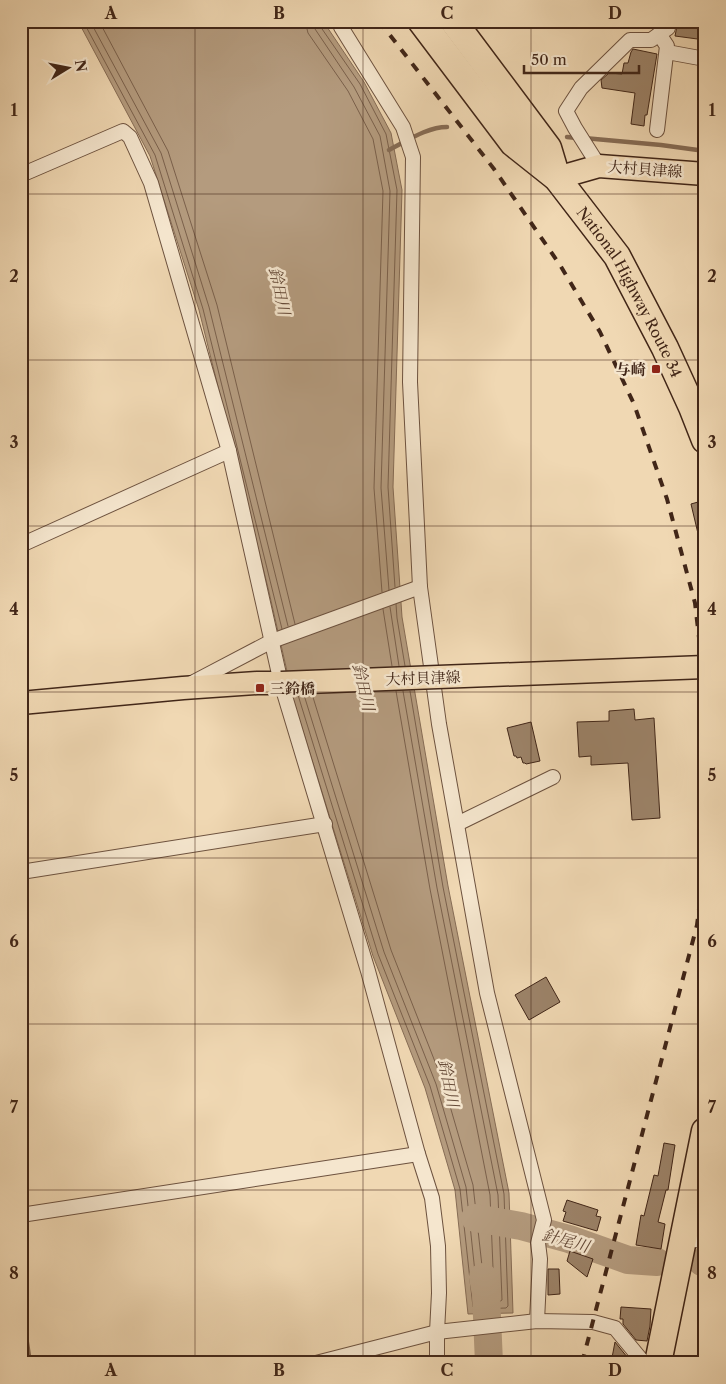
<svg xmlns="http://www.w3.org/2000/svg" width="726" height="1384" viewBox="0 0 726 1384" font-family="'Libre Caslon Text','Noto Serif JP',serif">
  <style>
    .water { fill: #b49b7e; stroke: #866c55 }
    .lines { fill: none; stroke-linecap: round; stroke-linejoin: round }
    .shore { stroke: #7a604b; stroke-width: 1 }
    .stream { stroke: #866c55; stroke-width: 4.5 }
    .river { stroke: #b49b7e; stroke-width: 28 }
    .building { fill: #9c8369; stroke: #412618 }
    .street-casing { stroke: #6d523f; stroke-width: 16 }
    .primary-casing { stroke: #412618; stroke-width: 25 }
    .highway-casing { stroke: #412618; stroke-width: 29 }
    .street { stroke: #f5e6ce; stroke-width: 14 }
    .primary { stroke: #f0d8b3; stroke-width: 22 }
    .highway { stroke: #f0d8b3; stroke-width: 26 }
    .rail { stroke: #412618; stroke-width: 4; stroke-dasharray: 9 9; stroke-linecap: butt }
    .primary-bridge-casing { stroke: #412618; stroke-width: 25; stroke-linecap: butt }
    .primary-bridge { stroke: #f0d8b3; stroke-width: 22 }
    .grid { fill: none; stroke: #412618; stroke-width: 1; stroke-opacity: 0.55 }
    .poi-dot { fill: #8f2418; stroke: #f5e6ce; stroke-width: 2 }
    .labels { text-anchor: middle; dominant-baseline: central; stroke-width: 5; stroke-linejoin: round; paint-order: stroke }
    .street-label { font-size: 15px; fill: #412618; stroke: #f5e6ce }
    .poi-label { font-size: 15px; font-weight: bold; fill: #412618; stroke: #f5e6ce; text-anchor: end }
    .water-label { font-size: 16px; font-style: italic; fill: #644937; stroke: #f5e6ce }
    .neatline { fill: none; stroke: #412618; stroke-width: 2 }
    .grid-label { font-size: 16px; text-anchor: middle; font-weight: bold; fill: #412618 }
  </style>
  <rect width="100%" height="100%" fill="#f0d8b3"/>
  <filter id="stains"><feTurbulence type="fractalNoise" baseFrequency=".004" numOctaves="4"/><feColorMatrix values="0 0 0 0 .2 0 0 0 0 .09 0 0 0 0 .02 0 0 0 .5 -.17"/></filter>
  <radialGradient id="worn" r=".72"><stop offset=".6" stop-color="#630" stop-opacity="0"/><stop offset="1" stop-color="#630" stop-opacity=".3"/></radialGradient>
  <path class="water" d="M78,21H323L364,82L391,133L402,190L393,487L402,617L448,886L509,1193L513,1313L468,1314L455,1190L425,1088L373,956L294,702L269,592L199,310L150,156Z"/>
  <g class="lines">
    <g class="shore">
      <path d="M83,21L155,155L203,309L282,629"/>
      <path d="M90,21L161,153L209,307L288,626"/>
      <path d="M99,21L168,151L217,305L295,624"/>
      <path d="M305,21L308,33L348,91L373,139L383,191L374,488L382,592"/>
      <path d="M313,21L315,29L354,87L380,136L390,191L381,488L389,590"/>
      <path d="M319,21L320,26L360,84L386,134L397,190L388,487L395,587"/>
      <path d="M396,604L397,618L405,666"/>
      <path d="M390,607L399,666"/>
      <path d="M383,609L392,666"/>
      <path d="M312,694L391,950L443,1082L473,1185L485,1293L487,1295H492L494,1292L490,1195L430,889L396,691"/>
      <path d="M298,695L378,954L430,1086L460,1189L473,1307L475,1309L506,1308L508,1306L504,1194L443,887L410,691"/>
      <path d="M304,695L384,952L436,1084L466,1187L478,1301L480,1303L499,1302L502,1300L498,1195L437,888L403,691"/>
    </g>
    <g class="stream">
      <path d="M567,137L577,138"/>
      <path d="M584,138L661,145L705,151"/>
      <path d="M389,150C407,141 427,127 447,127"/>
      <path d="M21,1303L30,1363"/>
    </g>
    <g class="river">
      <path d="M475,1218L521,1226L569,1239L628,1260L657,1262"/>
      <path d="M702,1262H705"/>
      <path d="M483,1277L486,1294L489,1363"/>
    </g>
  </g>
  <g class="building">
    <path d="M678,21H705V40L675,36Z"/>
    <path d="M633,49L657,54L647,115H645L644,126L631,124L635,93L602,88L601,80L609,73L622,74L624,63H628L631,52Z"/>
    <path d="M705,500V542H700L691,504Z"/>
    <path d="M634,709L635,720L654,718L660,818L632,820L628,763L591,765V756L579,757L577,722L609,721V711Z"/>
    <path d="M531,722L540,761L526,764L525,763H523L521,757L517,758L516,756H514L507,728Z"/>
    <path d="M546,977L560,1002L529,1020L515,995Z"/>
    <path d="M664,1143L675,1145L668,1190H666L658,1222L665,1224L661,1249L636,1245L641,1215L644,1216L654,1175L658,1176Z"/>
    <path d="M567,1200L598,1210L596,1216L601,1217L597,1231L563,1221L566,1212L563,1211Z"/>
    <path d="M570,1251L593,1259L587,1277L567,1261Z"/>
    <path d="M548,1269H559L560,1294L548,1295Z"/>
    <path d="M621,1307L651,1309L650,1326L647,1341L636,1340L623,1324V1319H620Z"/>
    <path d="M615,1342L632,1363H611Z"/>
  </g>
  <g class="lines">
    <g class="street-casing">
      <g id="street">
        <path d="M340,21L341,27L403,127L413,157L410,382L420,587L439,724L487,993L544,1220L538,1243L540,1259L537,1321"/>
        <path d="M667,52L705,59"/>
        <path d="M657,130L667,46L659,34"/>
        <path d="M599,166L575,128L566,111L581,88L630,40H651L668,28L669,21"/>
        <path d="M21,175L123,131L130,137L151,183L229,451L281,683L368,971L418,1154L432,1198L438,1246L439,1293L437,1332V1363"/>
        <path d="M21,545L229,451"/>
        <path d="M190,684L272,641L420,587"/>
        <path d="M457,824L553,777"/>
        <path d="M21,872L325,824"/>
        <path d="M21,1215L418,1154"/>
        <path d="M683,1239L705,1241"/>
        <path d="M316,1363L437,1332L537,1321L593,1322L615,1328L644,1363"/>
      </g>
    </g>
    <g class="primary-casing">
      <g id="primary">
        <path d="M557,178L599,166L705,174"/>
        <path d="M21,703L183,688L257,683H281"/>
      </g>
    </g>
    <g class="highway-casing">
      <g id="highway">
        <path id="s1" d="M421,21L513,143L557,178L617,256L665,348L692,407L705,440"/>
        <path d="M453,21L548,148L557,178"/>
        <path d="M658,1363L705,1131"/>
      </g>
    </g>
    <use href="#street" class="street"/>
    <use href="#primary" class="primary"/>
    <use href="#highway" class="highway"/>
    <g class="rail">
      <path d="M379,21L494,169L560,265L600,332L634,404L667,499L695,603L705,690"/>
      <path d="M582,1363L697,925L705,861"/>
    </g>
    <g class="primary-bridge-casing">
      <path id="primary-bridge" d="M281,683L705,667"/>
    </g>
    <use href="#primary-bridge" class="primary-bridge"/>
  </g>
  <path class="grid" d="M195,21V1363M363,21V1363M531,21V1363M21,194H705M21,360H705M21,526H705M21,692H705M21,858H705M21,1024H705M21,1190H705"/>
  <g class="poi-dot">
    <rect x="651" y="364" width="10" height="10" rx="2.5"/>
    <rect x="255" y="683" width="10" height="10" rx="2.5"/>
  </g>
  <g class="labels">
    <g class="street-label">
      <text transform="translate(645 169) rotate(4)">大村貝津線</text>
      <text stroke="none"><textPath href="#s1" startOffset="345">National Highway Route 34</textPath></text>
      <text transform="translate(423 678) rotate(-2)">大村貝津線</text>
    </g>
    <g class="poi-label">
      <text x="646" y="369">与崎</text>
      <text x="270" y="688" text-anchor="start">三鈴橋</text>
    </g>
    <g class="water-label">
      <text transform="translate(280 291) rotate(78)">鈴田川</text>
      <text transform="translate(364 687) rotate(77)">鈴田川</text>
      <text transform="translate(449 1083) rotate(79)">鈴田川</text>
      <text transform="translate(566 1240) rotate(16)">針尾川</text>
    </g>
  </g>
  <rect width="726" height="1384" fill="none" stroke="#f0d8b3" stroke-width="55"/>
  <g transform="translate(68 68) rotate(80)" stroke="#f5e6ce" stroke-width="4" paint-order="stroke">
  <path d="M0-4L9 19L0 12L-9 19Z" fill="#412618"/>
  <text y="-8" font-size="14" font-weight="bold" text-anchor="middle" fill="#412618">N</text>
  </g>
  <path d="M524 65v8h115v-8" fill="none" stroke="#412618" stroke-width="2.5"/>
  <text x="531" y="65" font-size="15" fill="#412618" stroke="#f5e6ce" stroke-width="4" paint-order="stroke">50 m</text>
  <rect x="28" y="28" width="670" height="1328" class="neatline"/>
  <g class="grid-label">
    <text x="111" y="19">A</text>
    <text x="279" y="19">B</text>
    <text x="447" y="19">C</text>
    <text x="615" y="19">D</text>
    <text x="14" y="116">1</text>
    <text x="712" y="116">1</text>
    <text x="14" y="282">2</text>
    <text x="712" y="282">2</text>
    <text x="14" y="448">3</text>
    <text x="712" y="448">3</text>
    <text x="14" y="615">4</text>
    <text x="712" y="615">4</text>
    <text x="14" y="781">5</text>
    <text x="712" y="781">5</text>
    <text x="14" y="947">6</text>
    <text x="712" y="947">6</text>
    <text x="14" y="1113">7</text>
    <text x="712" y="1113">7</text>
    <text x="14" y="1279">8</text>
    <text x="712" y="1279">8</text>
    <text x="111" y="1376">A</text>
    <text x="279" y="1376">B</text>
    <text x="447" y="1376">C</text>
    <text x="615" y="1376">D</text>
  </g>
  <rect width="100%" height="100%" filter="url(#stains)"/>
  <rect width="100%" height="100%" fill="url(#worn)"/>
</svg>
